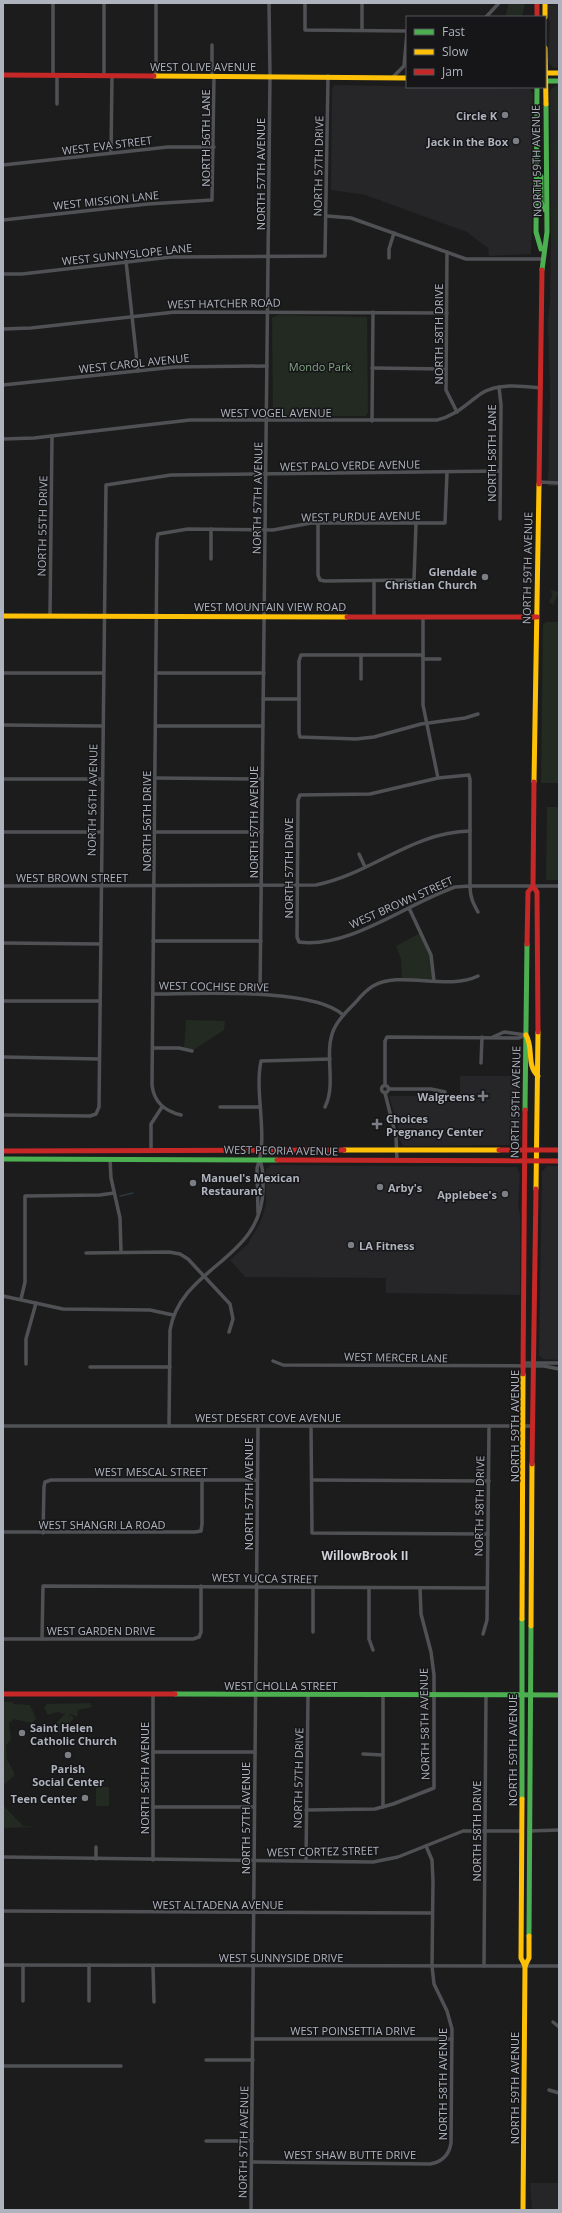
<svg xmlns="http://www.w3.org/2000/svg" width="562" height="2213" viewBox="0 0 562 2213" font-family="'Open Sans',sans-serif">
  <style>
    .built { fill: #262628 }
    .green { fill: #222a22 }
    .lines { fill: none; stroke-linecap: round; stroke-linejoin: round }
    .stream { stroke: #2e383f; stroke-width: 1.5 }
    .street { stroke: #505155; stroke-width: 3.5 }
    .fast { stroke: #4caf50; stroke-width: 5 }
    .slow { stroke: #ffc107; stroke-width: 5 }
    .jam { stroke: #c62828; stroke-width: 5 }
    .poi-dot { fill: #7b7e85; stroke: #161618; stroke-width: 1.5 }
    .labels { text-anchor: middle; dominant-baseline: central; stroke-width: 3; stroke-linejoin: round; paint-order: stroke }
    .street-label { font-size: 11px; fill: #aeb3bd; stroke: #161618 }
    .poi-label { font-size: 11px; font-weight: bold; fill: #aeb3bd; stroke: #161618; text-anchor: end }
    .park-label { font-size: 11px; fill: #85a786; stroke: #161618 }
    .neighbourhood-label { font-size: 12px; font-weight: bold; fill: #cfd2d9; stroke: #161618 }
  </style>
  <rect width="100%" height="100%" fill="#1c1c1c"/>
  <g class="built">
    <path d="M559,4V68H553L548,61L550,24L547,5Z"/>
    <path d="M334,85L530,89L533,94L531,125L533,135L531,166L533,184L531,254L489,256L488,248L467,232L365,195L331,190L332,89Z"/>
    <path d="M557,85H559V486H548L550,396L548,320L550,303L551,245L550,96L551,89Z"/>
    <path d="M460,1076H519L521,1139L519,1142L514,1145L404,1146L399,1139L398,1125L389,1096H424L435,1102H460Z"/>
    <path d="M271,1165L517,1167L520,1174L518,1206L520,1215V1295L386,1293V1278L245,1277L230,1260L248,1244L261,1221L266,1204V1169Z"/>
    <path d="M547,1166H559V1360L543,1359L539,1355L542,1172Z"/>
    <path d="M530,2183H559V2210H532Z"/>
  </g>
  <g class="green">
    <path d="M509,3H525L522,17H505Z"/>
    <path d="M556,88H559V247L553,246L552,210L557,198L558,184L552,153L557,126L551,92Z"/>
    <path d="M278,315L367,317L368,412L366,416H273L272,318Z"/>
    <path d="M551,590L559,592L553,605L549,602L552,596Z"/>
    <path d="M546,622H559V783H541L543,625Z"/>
    <path d="M547,807H557L559,811V880H546Z"/>
    <path d="M420,933L431,955L434,981H402L401,959L396,946Z"/>
    <path d="M186,1020L225,1021L224,1030L192,1051L184,1049Z"/>
    <path d="M3,1702H13V1704L30,1705L36,1719L32,1723L14,1719L9,1723L11,1740L6,1745L7,1760L14,1772V1776L3,1785Z"/>
    <path d="M90,1703L92,1707L78,1710L77,1717L70,1714L68,1717L71,1715L74,1718L59,1734L52,1727L65,1714L57,1712L48,1715L44,1707L47,1704Z"/>
    <rect x="96" y="1787" width="13" height="19"/>
    <path d="M3,1805L23,1826L39,1827L3,1828Z"/>
  </g>
  <g class="lines">
    <path class="stream" d="M120,1196L133,1193"/>
    <g class="street">
      <path d="M53,3V75"/>
      <path d="M104,3V76"/>
      <path d="M156,3V76"/>
      <path d="M305,3V30L407,31"/>
      <path d="M362,3V30"/>
      <path d="M486,17L499,3"/>
      <path d="M212,45V76"/>
      <path d="M57,75V104"/>
      <path d="M393,77L404,66L407,33"/>
      <path d="M111,153L112,76"/>
      <path d="M3,165L168,147H214"/>
      <path d="M327,216L351,218L466,259H542"/>
      <path d="M3,220L148,204L212,200L214,76"/>
      <path d="M447,252L446,390L457,412"/>
      <path d="M389,258V249L394,233"/>
      <path d="M126,261L138,371"/>
      <path d="M3,274H22L171,257L325,256L328,76"/>
      <path d="M3,329L31,328L175,312L447,313"/>
      <path d="M372,368L446,369"/>
      <path d="M3,385L175,367L267,366"/>
      <path d="M499,387L501,405L500,519"/>
      <path d="M372,421L373,312"/>
      <path d="M3,439L34,438L190,420H437C456,416 467,403 482,393C499,383 522,386 541,388"/>
      <path d="M539,482L559,483"/>
      <path d="M318,523V575L320,580L325,581L414,580L416,524"/>
      <path d="M211,559V529"/>
      <path d="M374,581V617"/>
      <path d="M50,616L52,436"/>
      <path d="M423,617V705L438,778"/>
      <path d="M423,655H301L299,661V733L300,737L356,739L374,737L421,724L465,718L478,714"/>
      <path d="M423,659H440"/>
      <path d="M3,673H103"/>
      <path d="M156,673H264"/>
      <path d="M361,679V655"/>
      <path d="M263,699H299"/>
      <path d="M3,725L102,726"/>
      <path d="M156,726H263"/>
      <path d="M155,778L262,779"/>
      <path d="M3,779H102"/>
      <path d="M3,832H101"/>
      <path d="M155,832H262"/>
      <path d="M359,854L365,867"/>
      <path d="M3,886L316,885C371,874 412,832 470,831"/>
      <path d="M409,908L431,955L434,981"/>
      <path d="M478,912C473,903 470,897 470,886V780L469,775L438,778L370,794L300,795L298,800L297,937L299,942C349,949 408,903 455,887L470,886H559"/>
      <path d="M153,941H261"/>
      <path d="M3,943L100,944"/>
      <path d="M153,994C195,994 314,987 343,1015"/>
      <path d="M260,994L270,76L269,3"/>
      <path d="M3,1001H100"/>
      <path d="M493,1037L504,1032L526,1035"/>
      <path d="M153,1048H179L192,1051"/>
      <path d="M3,1057L99,1059"/>
      <path d="M481,1063L482,1037"/>
      <path d="M385,1085V1041L387,1037L519,1038L526,1035"/>
      <circle cx="385" cy="1089" r="3.5"/>
      <path d="M389,1089H431L445,1092"/>
      <path d="M385,1093L396,1137L397,1161"/>
      <path d="M220,1107H260"/>
      <path d="M325,1107C337,1083 323,1053 334,1029C339,1018 347,1011 355,1003C360,997 366,990 373,986C399,970 448,991 478,976"/>
      <path d="M3,1115L90,1116L96,1114L99,1107L106,485L171,475L500,471"/>
      <path d="M181,1115C165,1111 154,1103 152,1085L157,540L158,534L188,529L273,530L311,523H445L447,472"/>
      <path d="M151,1151V1124L162,1107"/>
      <path d="M110,1159L111,1178L120,1218L121,1252"/>
      <path d="M258,1213L257,1168C269,1136 254,1094 261,1061L330,1059"/>
      <path d="M86,1253L169,1252L180,1254L188,1259L230,1304L233,1319L229,1332"/>
      <path d="M3,1296L63,1309L150,1310L173,1315"/>
      <path d="M21,1299L25,1282V1196L100,1195L114,1193"/>
      <path d="M273,1361L283,1365L544,1366L559,1369"/>
      <path d="M523,1363H559"/>
      <path d="M26,1364V1339L36,1303"/>
      <path d="M90,1367H170"/>
      <path d="M3,1426H532"/>
      <path d="M169,1426L170,1330C181,1266 263,1260 263,1188C263,1178 264,1170 260,1161"/>
      <path d="M311,1426L312,1533L488,1534"/>
      <path d="M312,1480L489,1481"/>
      <path d="M3,1532H195L201,1531L202,1524V1480"/>
      <path d="M43,1533L44,1487L45,1482L51,1480H257"/>
      <path d="M369,1588V1639L373,1650"/>
      <path d="M313,1632V1588"/>
      <path d="M483,1634L487,1620L489,1426"/>
      <path d="M3,1639H193L199,1637L201,1632V1586"/>
      <path d="M42,1639L43,1586L487,1588"/>
      <path d="M383,1695V1807"/>
      <path d="M153,1752H255"/>
      <path d="M363,1754L383,1755"/>
      <path d="M153,1807H254"/>
      <path d="M306,1810L375,1809L393,1804L434,1788V1675L431,1652L421,1614L420,1588"/>
      <path d="M529,1831L559,1830"/>
      <path d="M96,1847V1859"/>
      <path d="M3,1857L373,1862L398,1857L463,1831H521"/>
      <path d="M153,1860V1695"/>
      <path d="M306,1861L308,1695"/>
      <path d="M3,1911L432,1913"/>
      <path d="M3,1965L559,1966"/>
      <path d="M89,1965V2001"/>
      <path d="M153,1966L154,2002"/>
      <path d="M484,1966L486,1695"/>
      <path d="M23,2001V1965"/>
      <path d="M553,2022L559,2027"/>
      <path d="M253,2039H452"/>
      <path d="M206,2060H253"/>
      <path d="M3,2066H121"/>
      <path d="M549,2090L559,2093"/>
      <path d="M206,2141H252"/>
      <path d="M252,2162L430,2164C442,2162 449,2156 451,2143L452,2029L447,2011L434,1984L432,1966L433,1881L432,1860L426,1846"/>
      <path d="M251,2210L258,1426"/>
    </g>
    <g class="fast">
      <path d="M545,81H559"/>
      <path d="M537,87L536,232L541,249"/>
      <path d="M536,174L541,176V202L545,210"/>
      <path d="M542,270L547,232L546,104"/>
      <path d="M525,1110L527,944"/>
      <path d="M3,1159L277,1160"/>
      <path d="M175,1694L559,1695"/>
      <path d="M522,1799V1619"/>
      <path d="M529,1936L531,1626"/>
    </g>
    <g class="slow">
      <path d="M545,3V17"/>
      <path d="M545,48L546,104"/>
      <path d="M545,73H559"/>
      <path d="M154,76L407,78"/>
      <path d="M3,616L347,617"/>
      <path d="M534,782L539,484"/>
      <path d="M526,1035C534,1048 526,1065 538,1076"/>
      <path d="M344,1150H499"/>
      <path d="M536,1189L538,1032"/>
      <path d="M522,1619L523,1374"/>
      <path d="M531,1626L532,1464"/>
      <path d="M522,1799L521,1958L525,1966"/>
      <path d="M523,2210L525,1966L529,1958V1936"/>
    </g>
    <g class="jam">
      <path d="M537,3V17"/>
      <path d="M3,75L154,76"/>
      <path d="M539,484L542,270"/>
      <path d="M347,617H537"/>
      <path d="M534,782L533,886L537,892L538,1032"/>
      <path d="M527,944L528,892L533,886"/>
      <path d="M499,1150H559"/>
      <path d="M3,1151L344,1150"/>
      <path d="M277,1160L559,1161"/>
      <path d="M523,1374L525,1110"/>
      <path d="M532,1464L536,1189"/>
      <path d="M3,1694H175"/>
    </g>
  </g>
  <g class="poi-dot">
    <circle cx="505" cy="115" r="4"/>
    <circle cx="516" cy="141" r="4"/>
    <circle cx="485" cy="577" r="4"/>
    <path d="M481 1090h4v4h4v4h-4v4h-4v-4h-4v-4h4z"/>
    <path d="M375 1118h4v4h4v4h-4v4h-4v-4h-4v-4h4z"/>
    <circle cx="193" cy="1183" r="4"/>
    <circle cx="380" cy="1187" r="4"/>
    <circle cx="505" cy="1194" r="4"/>
    <circle cx="351" cy="1245" r="4"/>
    <circle cx="22" cy="1733" r="4"/>
    <circle cx="68" cy="1755" r="4"/>
    <circle cx="85" cy="1798" r="4"/>
  </g>
  <g class="labels">
    <g class="street-label">
      <text x="203" y="66">WEST OLIVE AVENUE</text>
      <text transform="translate(205 138) rotate(-90)">NORTH 56TH LANE</text>
      <text transform="translate(107 145) rotate(-7)">WEST EVA STREET</text>
      <text transform="translate(536 161) rotate(-91)">NORTH 59TH AVENUE</text>
      <text transform="translate(318 166) rotate(-89)">NORTH 57TH DRIVE</text>
      <text transform="translate(260 174) rotate(-90)">NORTH 57TH AVENUE</text>
      <text transform="translate(106 200) rotate(-6)">WEST MISSION LANE</text>
      <text transform="translate(127 254) rotate(-6)">WEST SUNNYSLOPE LANE</text>
      <text transform="translate(224 303) rotate(-1)">WEST HATCHER ROAD</text>
      <text transform="translate(438 334) rotate(-90)">NORTH 58TH DRIVE</text>
      <text transform="translate(134 363) rotate(-6)">WEST CAROL AVENUE</text>
      <text x="276" y="412">WEST VOGEL AVENUE</text>
      <text transform="translate(491 453) rotate(-90)">NORTH 58TH LANE</text>
      <text transform="translate(350 465) rotate(-1)">WEST PALO VERDE AVENUE</text>
      <text transform="translate(257 498) rotate(-89)">NORTH 57TH AVENUE</text>
      <text transform="translate(361 516) rotate(-1)">WEST PURDUE AVENUE</text>
      <text transform="translate(42 526) rotate(-89)">NORTH 55TH DRIVE</text>
      <text transform="translate(527 568) rotate(-89)">NORTH 59TH AVENUE</text>
      <text x="270" y="606">WEST MOUNTAIN VIEW ROAD</text>
      <text transform="translate(92 800) rotate(-89)">NORTH 56TH AVENUE</text>
      <text transform="translate(146 821) rotate(-90)">NORTH 56TH DRIVE</text>
      <text transform="translate(253 822) rotate(-90)">NORTH 57TH AVENUE</text>
      <text transform="translate(288 868) rotate(-90)">NORTH 57TH DRIVE</text>
      <text x="72" y="877">WEST BROWN STREET</text>
      <text transform="translate(401 902) rotate(-24)">WEST BROWN STREET</text>
      <text transform="translate(214 986) rotate(1)">WEST COCHISE DRIVE</text>
      <text transform="translate(515 1102) rotate(-89)">NORTH 59TH AVENUE</text>
      <text transform="translate(281 1150) rotate(1)">WEST PEORIA AVENUE</text>
      <text transform="translate(396 1357) rotate(1)">WEST MERCER LANE</text>
      <text x="268" y="1417">WEST DESERT COVE AVENUE</text>
      <text transform="translate(514 1426) rotate(-90)">NORTH 59TH AVENUE</text>
      <text x="151" y="1471">WEST MESCAL STREET</text>
      <text transform="translate(248 1494) rotate(-90)">NORTH 57TH AVENUE</text>
      <text transform="translate(479 1506) rotate(-89)">NORTH 58TH DRIVE</text>
      <text x="102" y="1524">WEST SHANGRI LA ROAD</text>
      <text transform="translate(265 1578) rotate(1)">WEST YUCCA STREET</text>
      <text x="101" y="1630">WEST GARDEN DRIVE</text>
      <text x="281" y="1685">WEST CHOLLA STREET</text>
      <text transform="translate(424 1724) rotate(-91)">NORTH 58TH AVENUE</text>
      <text transform="translate(512 1750) rotate(-90)">NORTH 59TH AVENUE</text>
      <text transform="translate(144 1778) rotate(-90)">NORTH 56TH AVENUE</text>
      <text transform="translate(298 1778) rotate(-89)">NORTH 57TH DRIVE</text>
      <text transform="translate(245 1818) rotate(-90)">NORTH 57TH AVENUE</text>
      <text transform="translate(476 1831) rotate(-90)">NORTH 58TH DRIVE</text>
      <text transform="translate(323 1851) rotate(-1)">WEST CORTEZ STREET</text>
      <text x="218" y="1904">WEST ALTADENA AVENUE</text>
      <text x="281" y="1957">WEST SUNNYSIDE DRIVE</text>
      <text x="353" y="2030">WEST POINSETTIA DRIVE</text>
      <text transform="translate(442 2084) rotate(-90)">NORTH 58TH AVENUE</text>
      <text transform="translate(514 2088) rotate(-90)">NORTH 59TH AVENUE</text>
      <text transform="translate(243 2142) rotate(-89)">NORTH 57TH AVENUE</text>
      <text x="350" y="2154">WEST SHAW BUTTE DRIVE</text>
    </g>
    <g class="poi-label">
      <text x="497" y="115">Circle K</text>
      <text x="508" y="141">Jack in the Box</text>
      <text x="477" y="571">Glendale<tspan x="477" dy="13">Christian Church</tspan></text>
      <text x="475" y="1096">Walgreens</text>
      <text x="386" y="1118" text-anchor="start">Choices<tspan x="386" dy="13">Pregnancy Center</tspan></text>
      <text x="201" y="1177" text-anchor="start">Manuel's Mexican<tspan x="201" dy="13">Restaurant</tspan></text>
      <text x="388" y="1187" text-anchor="start">Arby's</text>
      <text x="497" y="1194">Applebee's</text>
      <text x="359" y="1245" text-anchor="start">LA Fitness</text>
      <text x="30" y="1727" text-anchor="start">Saint Helen<tspan x="30" dy="13">Catholic Church</tspan></text>
      <text x="68" y="1768" text-anchor="middle">Parish<tspan x="68" dy="13">Social Center</tspan></text>
      <text x="77" y="1798">Teen Center</text>
    </g>
    <g class="park-label">
      <text x="320" y="366">Mondo Park</text>
    </g>
    <g class="neighbourhood-label">
      <text x="365" y="1555">WillowBrook II</text>
    </g>
  </g>
  <rect width="562" height="2213" fill="none" stroke="#aeb3bd" stroke-width="8"/>
  <rect x="406" y="16" width="140" height="72" fill="#161618" stroke="#53555a"/>
  <rect x="414" y="29" width="20" height="6" fill="#4caf50" stroke="#53555a"/>
  <text x="442" y="36" font-size="12" fill="#aeb3bd">Fast</text>
  <rect x="414" y="49" width="20" height="6" fill="#ffc107" stroke="#53555a"/>
  <text x="442" y="56" font-size="12" fill="#aeb3bd">Slow</text>
  <rect x="414" y="69" width="20" height="6" fill="#c62828" stroke="#53555a"/>
  <text x="442" y="76" font-size="12" fill="#aeb3bd">Jam</text>
</svg>
